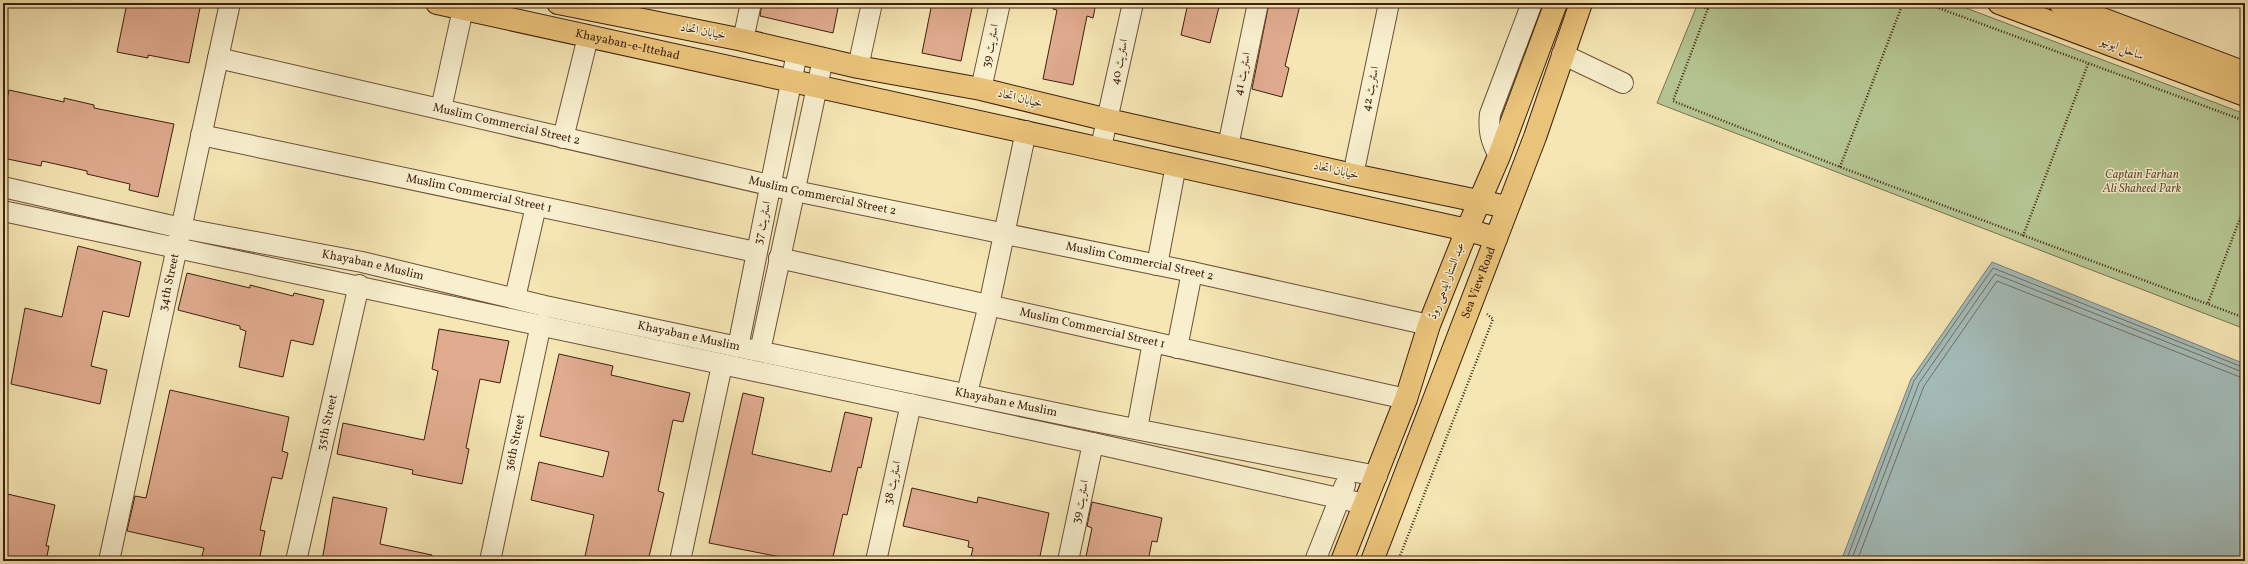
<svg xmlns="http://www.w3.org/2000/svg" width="2248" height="564" viewBox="0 0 2248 564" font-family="Vollkorn,Amiri,serif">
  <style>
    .green { fill: #b5c692; stroke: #7a7250 }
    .water { fill: #a3bcb9; stroke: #7b7d75 }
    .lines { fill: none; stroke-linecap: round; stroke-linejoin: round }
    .shore { stroke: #716e64; stroke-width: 1 }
    .building { fill: #e0ab8f; stroke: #3f1f0f }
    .minor-casing { stroke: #6c5138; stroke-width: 22 }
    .major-casing { stroke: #3f1f0f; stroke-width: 24 }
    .path { stroke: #3f1f0f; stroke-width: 2.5; stroke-dasharray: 1 2; stroke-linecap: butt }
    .minor { stroke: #f8efce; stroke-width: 20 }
    .major { stroke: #eac37a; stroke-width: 22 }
    .labels { text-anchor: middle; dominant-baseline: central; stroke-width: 3; stroke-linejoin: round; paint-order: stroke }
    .street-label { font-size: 12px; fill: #3f1f0f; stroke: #f8efce }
    .park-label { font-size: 12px; font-style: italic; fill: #625136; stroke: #f8efce }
  </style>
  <rect width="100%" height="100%" fill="#f5e6b4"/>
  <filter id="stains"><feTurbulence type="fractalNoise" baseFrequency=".005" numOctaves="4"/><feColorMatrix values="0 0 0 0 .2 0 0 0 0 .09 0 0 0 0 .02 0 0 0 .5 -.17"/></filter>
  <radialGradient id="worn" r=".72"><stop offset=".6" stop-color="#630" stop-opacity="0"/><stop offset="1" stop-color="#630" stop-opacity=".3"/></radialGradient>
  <path class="green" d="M1698,3H1953L2245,114V329L1657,103Z"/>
  <path class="water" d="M1992,262L2245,364V561H1841L1911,379Z"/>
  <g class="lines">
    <g class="shore">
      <path d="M1846,561L1914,381L1993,268L2245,368"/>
      <path d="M1851,561L1919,383L1995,274L2245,373"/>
      <path d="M1857,561L1924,386L1997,281L2245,379"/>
    </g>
  </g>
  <g class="building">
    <path d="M127,3H201L189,63L148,55V58L117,52Z"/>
    <path d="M762,3H839L833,33L760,16Z"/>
    <path d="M932,3H973L961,61L922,53Z"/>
    <path d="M1054,3H1096L1093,18L1087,16L1073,85L1043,79L1057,10L1053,9Z"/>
    <path d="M1188,3H1220L1210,43L1181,35Z"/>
    <path d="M1269,3L1300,5L1285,66L1289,68L1282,97L1252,89Z"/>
    <path d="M9,90L64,102V98L94,105V108L174,124L158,197L129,190L130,184L87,174V171L42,161L41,166L3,158V117Z"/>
    <path d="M78,246L141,262L129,317L103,311L91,366L107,370L100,404L11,384L25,308L62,317Z"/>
    <path d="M187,273L250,288V285L293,296L294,293L324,300L313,345L291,340L283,377L239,367L246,331L240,329V326L178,310Z"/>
    <path d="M439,329L509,341L500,383L480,379L466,448L469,449L462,484L412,474L413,470L337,454L343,423L424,440L438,371L432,369Z"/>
    <path d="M559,354L613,366L611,375L690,393L683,422L673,420L658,491L664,493L648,561H584L594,515L531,500L539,462L603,477L609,452L540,436Z"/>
    <path d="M170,390L289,417L282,451L288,453L282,479L272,477L260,530L265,531L259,561H222L202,556L204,548L127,531L135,496L146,498Z"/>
    <path d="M743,393L764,398L752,454L831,472L845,412L872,418L861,468L858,467L847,515L843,514L832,561H801L709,543Z"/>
    <path d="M912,488L977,503L978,497L1049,513L1039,561H970L973,548L968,547L969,541L903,526Z"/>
    <path d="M3,493L55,505L46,546H49L46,561H3Z"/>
    <path d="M333,497L387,508L380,544L432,555L431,561H322Z"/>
    <path d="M1092,502L1162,518L1157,542L1152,541L1148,561H1085L1092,528L1087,526Z"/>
  </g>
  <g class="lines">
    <g class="minor-casing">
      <g id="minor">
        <path d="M743,40L751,3"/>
        <path d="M1562,54L1623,83"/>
        <path id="s1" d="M218,58L795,191L1192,272L1429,325"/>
        <path d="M858,67L872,3"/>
        <path d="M981,89L1000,3"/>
        <path d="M441,109L463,9"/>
        <path id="s2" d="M201,135L756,252"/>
        <path d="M563,138L588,37"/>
        <path d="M1228,146L1258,3"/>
        <path d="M1101,147L1133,3"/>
        <path d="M1499,156C1491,141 1488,131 1490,114L1532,3"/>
        <path d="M1353,175L1389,3"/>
        <path id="s3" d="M3,187L181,228L362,262L545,306L738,347L1094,421L1377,476"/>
        <path d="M3,211L1093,443L1365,504"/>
        <path id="s4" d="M779,258L1406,399"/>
        <path d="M1157,265L1176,165"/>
        <path d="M515,298L536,206"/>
        <path d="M738,347L797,53"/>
        <path d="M1177,348L1192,272"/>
        <path d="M760,351L823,59"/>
        <path d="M967,393L989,305L1026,131"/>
        <path d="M1137,429L1153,342"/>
        <path id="s5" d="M109,561L230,3"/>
        <path id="s6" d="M296,561L359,285"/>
        <path id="s7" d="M490,561L541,324"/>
        <path d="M680,561L722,365"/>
        <path d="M876,561L911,404"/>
        <path d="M1068,561L1093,443"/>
        <path d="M1315,561L1345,485"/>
      </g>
    </g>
    <g class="major-casing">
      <g id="major">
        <path id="s8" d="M437,3C780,79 1124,153 1467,230L1496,238"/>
        <path d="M558,3L743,40L858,67L981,89L1108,120L1353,175L1507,207"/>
        <path d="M1999,3L2245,95"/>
        <path d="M2060,3L2245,73"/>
        <path d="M1342,561L1406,399L1429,325L1467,230L1499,156L1556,3"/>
        <path id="s9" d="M1372,561L1535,137L1581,3"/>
      </g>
    </g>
    <g class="path">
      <path d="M1693,3L1708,9"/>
      <path d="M1710,3L1673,101L1840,167L2245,318"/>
      <path d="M1925,3L2245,121"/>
      <path d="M1840,167L1903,3"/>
      <path d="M2023,236L2088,64"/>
      <path d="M2208,303L2245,205"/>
      <path d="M1398,561L1493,319L1487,314"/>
    </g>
    <use href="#minor" class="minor"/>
    <use href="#major" class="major"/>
  </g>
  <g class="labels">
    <g class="street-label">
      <text transform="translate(703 32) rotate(11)">خیابان اتحاد</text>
      <text stroke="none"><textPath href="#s8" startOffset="195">Khayaban-e-Ittehad</textPath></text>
      <text transform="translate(991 46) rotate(-78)">اسٹریٹ 39</text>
      <text transform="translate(2122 49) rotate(21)">ساحل ایونیو</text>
      <text transform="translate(1120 62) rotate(-78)">اسٹریٹ 40</text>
      <text transform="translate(1243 74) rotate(-78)">اسٹریٹ 41</text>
      <text transform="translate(1371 89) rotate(-78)">اسٹریٹ 42</text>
      <text transform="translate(1020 99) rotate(14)">خیابان اتحاد</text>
      <text stroke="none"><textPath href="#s1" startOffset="296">Muslim Commercial Street 2</textPath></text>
      <text transform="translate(1336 171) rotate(13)">خیابان اتحاد</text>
      <text stroke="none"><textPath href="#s2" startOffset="284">Muslim Commercial Street 1</textPath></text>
      <text stroke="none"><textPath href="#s1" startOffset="620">Muslim Commercial Street 2</textPath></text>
      <text transform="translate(763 223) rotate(-77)">اسٹریٹ 37</text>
      <text stroke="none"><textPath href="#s1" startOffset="944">Muslim Commercial Street 2</textPath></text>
      <text stroke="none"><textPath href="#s3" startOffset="378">Khayaban e Muslim</textPath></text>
      <text transform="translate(1447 281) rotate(-69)">عبد الستار ایدھی روڈ</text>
      <text stroke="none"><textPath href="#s5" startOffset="285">34th Street</textPath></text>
      <text stroke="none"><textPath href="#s9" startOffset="298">Sea View Road</textPath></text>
      <text stroke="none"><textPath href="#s4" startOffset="321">Muslim Commercial Street 1</textPath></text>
      <text stroke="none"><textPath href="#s3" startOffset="702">Khayaban e Muslim</textPath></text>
      <text stroke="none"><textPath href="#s3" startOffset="1026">Khayaban e Muslim</textPath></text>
      <text stroke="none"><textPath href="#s6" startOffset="142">35th Street</textPath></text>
      <text stroke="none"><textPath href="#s7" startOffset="121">36th Street</textPath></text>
      <text transform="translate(893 483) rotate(-77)">اسٹریٹ 38</text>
      <text transform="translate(1081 502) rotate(-78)">اسٹریٹ 39</text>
    </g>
    <g class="park-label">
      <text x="2142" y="175">Captain Farhan<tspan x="2142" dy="14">Ali Shaheed Park</tspan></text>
    </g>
  </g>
  <rect width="2248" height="564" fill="none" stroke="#f5e6b4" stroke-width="16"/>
  <rect x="4" y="4" width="2240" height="556" fill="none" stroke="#3f1f0f" stroke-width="2"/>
  <rect x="8" y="8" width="2232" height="548" fill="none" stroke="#3f1f0f"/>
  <rect width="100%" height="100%" filter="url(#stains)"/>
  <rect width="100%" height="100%" fill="url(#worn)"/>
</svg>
